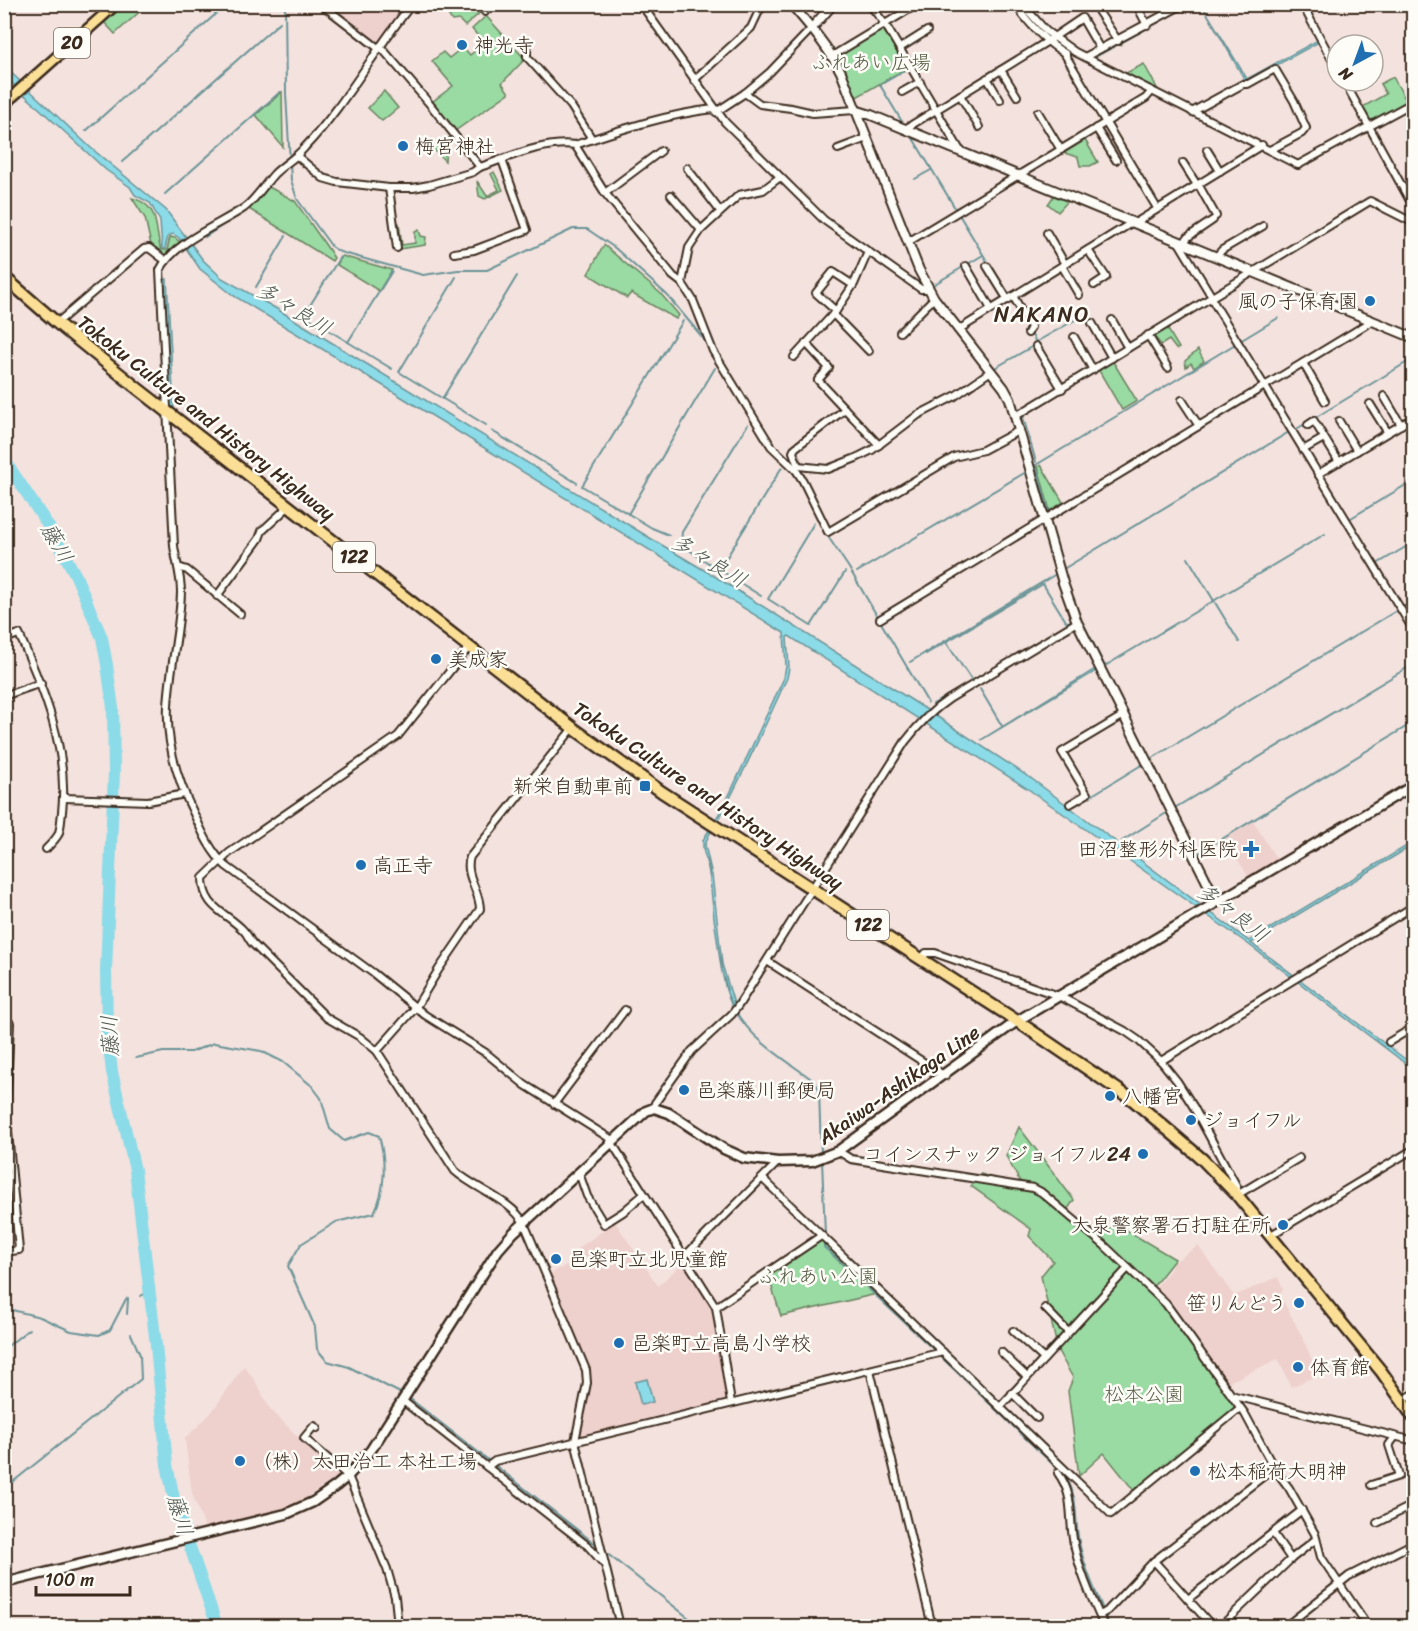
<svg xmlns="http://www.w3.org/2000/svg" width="1418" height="1631" viewBox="0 0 1418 1631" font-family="Sriracha,'Klee One',sans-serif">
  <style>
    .built { fill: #eed0cc }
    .green { fill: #9adaa3; stroke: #6a8260; stroke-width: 1.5 }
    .water { fill: #8bdbe8; stroke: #6b9497; stroke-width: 1.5 }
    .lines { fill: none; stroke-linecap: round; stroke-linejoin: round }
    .stream { stroke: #6b9497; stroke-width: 2 }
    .river { stroke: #8bdbe8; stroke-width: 12 }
    .minor-casing { stroke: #3b2a1e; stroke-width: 10 }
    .tertiary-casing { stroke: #3b2a1e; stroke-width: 12 }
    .secondary-casing { stroke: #3b2a1e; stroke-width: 13 }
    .primary-casing { stroke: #3b2a1e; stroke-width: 14 }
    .trunk-casing { stroke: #3b2a1e; stroke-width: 15 }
    .minor { stroke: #fdfcf7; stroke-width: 6 }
    .tertiary { stroke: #fdfcf7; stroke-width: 8 }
    .secondary { stroke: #fdfcf7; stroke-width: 8 }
    .primary { stroke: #fbdf96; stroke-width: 9 }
    .trunk { stroke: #fbdf96; stroke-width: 10 }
    .poi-dot { fill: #1f6fb2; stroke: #fdfcf7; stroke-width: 2 }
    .labels { text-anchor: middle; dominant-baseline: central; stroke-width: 5; stroke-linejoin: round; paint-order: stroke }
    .shield { fill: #fdfcf7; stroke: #75695f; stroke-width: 1.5 }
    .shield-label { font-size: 18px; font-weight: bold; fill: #3b2a1e }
    .poi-label { font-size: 20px; fill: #3b2a1e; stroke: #fdfcf7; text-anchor: start }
    .park-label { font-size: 20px; fill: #585f46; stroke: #fdfcf7 }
    .street-label { font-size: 20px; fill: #3b2a1e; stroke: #fdfcf7 }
    .water-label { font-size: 21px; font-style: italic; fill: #4f5650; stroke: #fdfcf7 }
    .quarter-label { font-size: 22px; letter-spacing: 1.5px; fill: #3b2a1e; stroke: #fdfcf7 }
  </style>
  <rect width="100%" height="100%" fill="#f4e2de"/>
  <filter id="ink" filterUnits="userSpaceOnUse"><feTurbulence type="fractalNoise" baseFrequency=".0167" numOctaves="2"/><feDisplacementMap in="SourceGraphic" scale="12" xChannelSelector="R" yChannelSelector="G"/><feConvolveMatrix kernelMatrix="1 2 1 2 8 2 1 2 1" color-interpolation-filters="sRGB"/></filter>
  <g filter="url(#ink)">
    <g class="built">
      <path d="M324,5H407L377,45Z"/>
      <path d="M1253,821L1277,860L1249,878L1225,838Z"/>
      <path d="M615,1222L658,1286L684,1262L713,1308L726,1401L581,1436L579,1434L591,1379V1374L550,1274L573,1262L572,1253Z"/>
      <path d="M1198,1246L1234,1296L1278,1277L1283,1290L1273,1298L1276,1303L1282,1299L1303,1338L1318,1375L1291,1387L1278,1359L1227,1383L1167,1300L1155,1288L1170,1270L1173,1263Z"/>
      <path d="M244,1366L255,1381L270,1409L297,1436L342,1474L292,1507L206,1530L192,1493L185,1439L211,1413Z"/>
    </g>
    <g class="green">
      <path d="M124,5H147L115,34L104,22Z"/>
      <path d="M451,5H484L482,11L465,26L459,20L452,21L446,11Z"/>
      <path d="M486,16L525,59L502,83L509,93L455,131L432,102L453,86L432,61L443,52L449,58L463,47L470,55L484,43L472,29Z"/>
      <path d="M882,28L907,68L855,98L836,56Z"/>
      <path d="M1144,64L1158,90L1126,73Z"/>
      <path d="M1393,77L1407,102L1369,123L1361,108L1386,94L1380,84Z"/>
      <path d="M384,91L398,108L382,121L368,108Z"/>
      <path d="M282,92L283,146V147L256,115Z"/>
      <path d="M452,136L446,148L445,161L434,150V147Z"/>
      <path d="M1085,140L1098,162L1090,166H1080L1078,157L1064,153Z"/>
      <path d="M494,172L503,190L485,199L479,196L477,181L487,196L499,190L491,174Z"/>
      <path d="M269,187L295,201L329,250L334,258L332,261L249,209Z"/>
      <path d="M1055,194L1068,201L1058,212L1048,204Z"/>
      <path d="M132,198C161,205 154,229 161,250H167L170,237L175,238L180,242L164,255L151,245L145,218Z"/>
      <path d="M396,223H399L402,245L415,243V232L419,230L421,236L426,237L425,245L400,249Z"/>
      <path d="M604,245L660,293L679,315L676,319L631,293L627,298L588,274Z"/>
      <path d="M342,256L392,270L379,291L337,265Z"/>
      <path d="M1167,328L1179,348L1176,349L1169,340L1161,345L1154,336Z"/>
      <path d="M1198,350L1204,361L1194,368L1191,363L1186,367L1185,361Z"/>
      <path d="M1112,360L1137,401L1122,410L1098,369Z"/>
      <path d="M1041,465L1063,502L1050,511L1038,467Z"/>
      <path d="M1019,1127L1074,1200L1065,1213L1098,1241L1114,1223L1175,1259L1152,1288L1239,1407L1135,1492L1104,1453L1079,1476L1068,1391L1073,1378L1058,1351L1041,1276L1053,1261L1029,1236L1031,1229L971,1186L981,1174L1024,1189L1006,1156Z"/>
      <path d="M821,1236L881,1293L781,1316L767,1272Z"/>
    </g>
    <g class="water">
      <path d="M1188,5H1190L1094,58L1092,57Z"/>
      <path d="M1202,5L1247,79L1318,40L1319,42L1246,82Z"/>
      <path d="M4,66L91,148L166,210L203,260L222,278L277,309L650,538L721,580L924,708L1032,779L1249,941L1413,842V845L1251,943L1413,1065V1069L1248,944L1028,789L789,636L787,637L789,668L787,678C767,722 747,765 725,808C720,819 707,834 705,845L712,875L722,964L735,1007L733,1009L726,990L721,967L714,918L709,870L703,849V840L725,804L783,680L786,667L784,633L387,388L234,296L200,269L179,238L173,234L168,236L165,249H162L160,221L150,203L135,195L130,187L106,170L5,77Z"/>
      <path d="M164,279H167L174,409L170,406Z"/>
      <path d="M1095,669L1096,671L981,740Z"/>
      <path d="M647,1379L653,1402L641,1405L635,1382Z"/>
    </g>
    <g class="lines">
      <g class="stream">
        <path d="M285,4L286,94L291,180L297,199L332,247L340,252L423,275L458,270H487L573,229H587L615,248L667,295L703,338L710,350"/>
        <path d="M875,16L900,54"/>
        <path d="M904,125L880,85L909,68L908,67"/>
        <path d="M86,131L227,4"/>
        <path d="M911,135L990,266"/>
        <path d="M122,162L280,22"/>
        <path d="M915,179L931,170"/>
        <path d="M165,194L280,92"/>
        <path d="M205,237L240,214"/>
        <path d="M340,257L304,315L392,369"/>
        <path d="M456,277L399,372L486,425"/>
        <path d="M933,285L983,255"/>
        <path d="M256,287L286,236"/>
        <path d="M1010,299L1027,328"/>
        <path d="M348,342L392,271"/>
        <path d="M1036,342L1075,320"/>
        <path d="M995,368L1033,346L1036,342L1030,332"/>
        <path d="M728,381L764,440"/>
        <path d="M442,399L517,276"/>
        <path d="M1023,417L1036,462"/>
        <path d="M1313,419L1414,358"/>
        <path d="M748,424L682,532L681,544L699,557L761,596"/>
        <path d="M1295,430L1308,422"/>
        <path d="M492,431L577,483"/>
        <path d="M790,468L799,481"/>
        <path d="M1049,511L1036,465L1278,318"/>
        <path d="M628,514L715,368"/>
        <path d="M816,515L821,526L849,568L928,703"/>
        <path d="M1351,518L1414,480"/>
        <path d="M814,523L768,599L811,626L845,572"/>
        <path d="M669,535L652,528L582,486L683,321"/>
        <path d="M1188,558L1239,642"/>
        <path d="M1377,564L1414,542"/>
        <path d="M1065,568L1289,432"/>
        <path d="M719,570L782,467"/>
        <path d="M857,572L1026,472L1016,436"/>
        <path d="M1403,607L1414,600"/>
        <path d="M1083,623L1103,663"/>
        <path d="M946,642L972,681"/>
        <path d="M925,652L926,654L1043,584L1067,623L1070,621"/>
        <path d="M910,662L1056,574"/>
        <path d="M1105,666L1325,534"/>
        <path d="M980,689L1002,726"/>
        <path d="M933,704L969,683"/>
        <path d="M1151,759L1396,611"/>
        <path d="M1076,805L1143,764"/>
        <path d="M1173,809L1407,668"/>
        <path d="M1122,841L1168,812"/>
        <path d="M1199,853L1414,722"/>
        <path d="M707,860L710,878"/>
        <path d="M724,978L727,990"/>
        <path d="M728,996L733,1007"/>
        <path d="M736,1012C754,1042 786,1060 814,1081L819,1089L821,1154"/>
        <path d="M136,1058L163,1052H191L214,1043L261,1051L283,1062L312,1086L321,1098L330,1129L344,1141L369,1132L379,1136C386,1161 386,1189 374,1213L336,1222L301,1244L288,1266L315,1327L317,1349L327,1361L349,1367L404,1395"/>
        <path d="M822,1160L825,1235"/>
        <path d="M824,1241V1247L935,1351"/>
        <path d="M141,1296L149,1291"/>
        <path d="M4,1308L40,1317L71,1331L99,1335L110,1330L126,1299L128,1298"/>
        <path d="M127,1314L128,1299"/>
        <path d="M4,1349L29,1329"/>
        <path d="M939,1355L1067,1478C1079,1502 1074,1518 1079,1542C1085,1571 1099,1599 1110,1626"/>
        <path d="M409,1398L598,1546"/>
        <path d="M4,1489L141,1379L140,1355L131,1334"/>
        <path d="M605,1552L699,1626"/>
      </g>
      <path class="river" d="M4,459L51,530L76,576L102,638L107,665L113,708L114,772L106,971L107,1029L112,1072L135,1170L156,1345L167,1465L175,1503L217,1626"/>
      <g class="minor-casing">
        <g id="minor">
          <path d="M321,4L378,48"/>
          <path d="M412,4C374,50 346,104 305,147C296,158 284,164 274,174C264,185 256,199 244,208C219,225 174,242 160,270L174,546C176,561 181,576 181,592C180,630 170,667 168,706C166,744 178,782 195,816C203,834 211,852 226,866L373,973L425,1015L486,1053L525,1085L614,1141"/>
          <path d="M441,4L445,9"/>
          <path d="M577,4H579"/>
          <path d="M641,4L725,122L824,220L921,289H928"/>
          <path d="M869,4L885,24L961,152"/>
          <path d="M985,4V5"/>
          <path d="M1015,4C1029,24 1045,42 1066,54"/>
          <path d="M1022,4L1046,31L1075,52L1298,165L1414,102"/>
          <path d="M1136,4L1147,25"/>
          <path d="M1302,4L1337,69"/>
          <path d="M1098,11L1118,41"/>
          <path d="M485,12L488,4"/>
          <path d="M380,46L428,102L480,167"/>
          <path d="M900,48L927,31"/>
          <path d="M527,49V57L571,106L592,139"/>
          <path d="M1064,53L1157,208"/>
          <path d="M832,56L918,4"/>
          <path d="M1085,57L1184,4"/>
          <path d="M1001,70L1017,96"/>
          <path d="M987,78L1000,100"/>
          <path d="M694,80L751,28L759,11L764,4"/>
          <path d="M1344,81L1409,199"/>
          <path d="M902,92L920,82"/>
          <path d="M745,93L760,104L791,108L813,113L855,110"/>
          <path d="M960,95L979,127"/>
          <path d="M1407,106L1414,118"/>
          <path d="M716,112L745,93L770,72L812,28"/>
          <path d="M1038,112L1061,150"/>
          <path d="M1192,112L1243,84H1248L1275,69L1294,101L1306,128L1302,133L1270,150"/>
          <path d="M1096,128L1116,160"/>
          <path d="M905,129L1048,41L1082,18L1100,49"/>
          <path d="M575,145L605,193L673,276L682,283"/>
          <path d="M838,149L867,138"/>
          <path d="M1207,150L1220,171"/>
          <path d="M297,156L323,178L337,182L389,188H413L429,185L473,172L480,167C507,158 547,140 575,145C620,130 667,114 714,109"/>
          <path d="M1183,163L1197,185"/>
          <path d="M687,168L720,211"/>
          <path d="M780,177L763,190L739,195L701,230L689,248L682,283L693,300L713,351L771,446L796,470L803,481L828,532L954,457L983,450L1020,430"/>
          <path d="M1198,184L1216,216"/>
          <path d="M389,188L397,248"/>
          <path d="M605,193L661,151"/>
          <path d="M671,195L701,230"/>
          <path d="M1135,223L1262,145"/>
          <path d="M1047,233L1065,264"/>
          <path d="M1178,241L1212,297"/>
          <path d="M908,242L1146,98L1152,91"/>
          <path d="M1184,243L1188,237L1213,220"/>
          <path d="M1088,250L1106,277L1094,285"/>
          <path d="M454,253L474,250L527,230L502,160"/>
          <path d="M1216,257L1222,250L1263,226"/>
          <path d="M966,266L991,309"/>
          <path d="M987,266L1008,300"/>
          <path d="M1062,266L1079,295"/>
          <path d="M1013,296L1031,327L1028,333"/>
          <path d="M1211,298L1414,631"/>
          <path d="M836,311L816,293L833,272L853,285"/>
          <path d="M833,314L869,351"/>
          <path d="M1112,320L1128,348"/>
          <path d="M57,323L144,249L149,248L166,261"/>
          <path d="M1092,323L1112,358"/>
          <path d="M958,330L1133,222"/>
          <path d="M900,332L934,298"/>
          <path d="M1148,335L1168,368"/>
          <path d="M1074,337L1093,370"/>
          <path d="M1036,346L1062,389"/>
          <path d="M794,357L836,311L854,284L868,252"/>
          <path d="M1303,363L1325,401"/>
          <path d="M1384,396L1401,425"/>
          <path d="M1182,400L1199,426"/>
          <path d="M1370,404L1388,433"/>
          <path d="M845,409L879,445"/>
          <path d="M1016,416L1370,201L1414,223"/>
          <path d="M1339,421L1357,451"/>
          <path d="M1308,425L1314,421L1339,462"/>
          <path d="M1303,450L1324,438"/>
          <path d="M798,466L793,452L795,448L845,409L818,380L829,368L806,343"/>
          <path d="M796,470L798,466L828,469L856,458L872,450L918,415L955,396L991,371"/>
          <path d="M1318,474L1414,417"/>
          <path d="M178,567L187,570L240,614"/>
          <path d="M217,596L259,539L262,531L289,506"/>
          <path d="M880,619L1372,321"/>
          <path d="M4,639L19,634C44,690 69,750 62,812C61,819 61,829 58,835C55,840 50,845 46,849"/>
          <path d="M469,647L398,736L229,853L203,878C203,909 227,912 244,931C247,934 249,939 252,943L327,1018L360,1037L377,1051L455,1171C475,1189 511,1200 524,1223L586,1370L587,1383L575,1441L620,1626"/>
          <path d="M4,696L41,683"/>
          <path d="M64,798L148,801L185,794"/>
          <path d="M1070,804L1087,794L1062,752L1124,715"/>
          <path d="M921,959L926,953H935L1059,996L1125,1031L1138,1040L1161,1061L1177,1081L1193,1106L1237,1187V1195"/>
          <path d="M767,961L945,1076"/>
          <path d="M4,1023H10L6,1111L19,1250L4,1252"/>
          <path d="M1389,1042L1414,1027"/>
          <path d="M377,1051L416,1007L439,969L480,909C480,891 464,875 470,857L573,728"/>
          <path d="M1161,1061L1414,906"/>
          <path d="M554,1104L625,1010"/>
          <path d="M654,1108L655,1103L692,1051L732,1014L738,1006L905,742C918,725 931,711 949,699L1077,622"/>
          <path d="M612,1143L716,1307L731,1403"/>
          <path d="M838,1151L851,1159L1033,1188L1041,1192L1104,1245L1166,1304L1245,1414L1274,1468L1289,1488L1315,1534L1321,1557L1368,1626"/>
          <path d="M579,1173L587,1196L604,1224L623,1212L644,1194"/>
          <path d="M763,1179L1111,1514L1240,1408"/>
          <path d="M1237,1195L1299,1158"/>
          <path d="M1271,1235L1414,1149"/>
          <path d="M684,1257L778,1162"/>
          <path d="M716,1307L821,1236"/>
          <path d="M1045,1308L1068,1332"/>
          <path d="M1013,1331L1044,1359"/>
          <path d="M1001,1352L1027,1377"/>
          <path d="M870,1370L932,1626"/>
          <path d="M1012,1393L1037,1418"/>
          <path d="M1231,1395L1414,1441"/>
          <path d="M1403,1400L1414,1394"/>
          <path d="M403,1401L588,1546L603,1563"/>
          <path d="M1000,1407L1128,1268"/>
          <path d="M317,1428L314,1426L304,1438L348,1476L387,1569L395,1597L398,1626"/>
          <path d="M487,1467L495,1461L943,1352"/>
          <path d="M1058,1473C1074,1495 1069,1514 1073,1539C1078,1569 1092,1599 1104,1626"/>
          <path d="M1371,1485L1399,1476L1389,1445L1395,1437"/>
          <path d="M1377,1523L1413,1505L1414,1507"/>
          <path d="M1291,1559L1316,1539"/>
          <path d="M1154,1561L1212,1626"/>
          <path d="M1188,1599L1302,1510"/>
          <path d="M1100,1615L1107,1611L1154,1561L1274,1468"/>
          <path d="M1221,1626L1291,1559L1273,1533"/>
          <path d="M1286,1626L1349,1576L1414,1543"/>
        </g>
      </g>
      <g class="tertiary-casing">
        <g id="tertiary">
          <path d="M791,4C810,26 828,47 841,72L919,270L934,298L1004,388L1010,399L1063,583L1077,622L1217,902"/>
          <path d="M812,28L833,4"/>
          <path d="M855,110L871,115L1414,338"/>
        </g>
      </g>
      <g class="secondary-casing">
        <path id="secondary" d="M4,1583L286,1514L313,1502L336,1486L348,1476L371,1450L498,1250L513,1233L646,1111L654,1108L669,1113L724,1149L744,1158L778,1162L812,1161L838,1151L1017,1021L1414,785"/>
      </g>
      <g class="primary-casing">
        <path id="primary" d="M4,104L116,4"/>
      </g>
      <g class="trunk-casing">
        <path id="trunk" d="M4,277L57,323L137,388L573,728L662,792L1017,1021L1133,1100L1202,1159L1237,1195L1381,1371L1414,1418"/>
      </g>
      <use href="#minor" class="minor"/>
      <use href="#tertiary" class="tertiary"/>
      <use href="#secondary" class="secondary"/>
      <use href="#primary" class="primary"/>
      <use href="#trunk" class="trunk"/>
    </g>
  </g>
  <g class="poi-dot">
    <circle cx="462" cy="45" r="6"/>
    <circle cx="403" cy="146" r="6"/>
    <circle cx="1370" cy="301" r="6"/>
    <circle cx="436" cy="659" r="6"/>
    <rect x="639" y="780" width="12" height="12" rx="3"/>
    <path d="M1248 840h6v6h6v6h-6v6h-6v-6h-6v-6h6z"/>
    <circle cx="361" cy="865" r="6"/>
    <circle cx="684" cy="1090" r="6"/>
    <circle cx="1110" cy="1096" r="6"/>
    <circle cx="1191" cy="1120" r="6"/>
    <circle cx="1143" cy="1154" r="6"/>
    <circle cx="1283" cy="1225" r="6"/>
    <circle cx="556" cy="1259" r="6"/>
    <circle cx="1299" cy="1303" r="6"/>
    <circle cx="619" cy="1343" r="6"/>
    <circle cx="1298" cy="1367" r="6"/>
    <circle cx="240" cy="1461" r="6"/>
    <circle cx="1195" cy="1471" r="6"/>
  </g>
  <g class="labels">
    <g class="shield">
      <rect x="54" y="28" width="36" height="30" rx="4.5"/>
      <rect x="333" y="542" width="42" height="30" rx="4.5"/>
      <rect x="847" y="910" width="42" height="30" rx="4.5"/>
    </g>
    <g class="shield-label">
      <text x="72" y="43">20</text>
      <text x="354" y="557">122</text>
      <text x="868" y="925">122</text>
    </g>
    <g class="poi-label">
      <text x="474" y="45">神光寺</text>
      <text x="415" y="146">梅宮神社</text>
      <text x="1358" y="301" text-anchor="end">風の子保育園</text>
      <text x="448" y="659">美成家</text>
      <text x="633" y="786" text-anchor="end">新栄自動車前</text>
      <text x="1238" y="849" text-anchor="end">田沼整形外科医院</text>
      <text x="373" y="865">高正寺</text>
      <text x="696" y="1090">邑楽藤川郵便局</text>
      <text x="1122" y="1096">八幡宮</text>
      <text x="1203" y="1120">ジョイフル</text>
      <text x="1131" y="1154" text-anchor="end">コインスナック ジョイフル24</text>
      <text x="1271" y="1225" text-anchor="end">大泉警察署石打駐在所</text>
      <text x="568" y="1259">邑楽町立北児童館</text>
      <text x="1287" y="1303" text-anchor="end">笹りんどう</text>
      <text x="631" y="1343">邑楽町立高島小学校</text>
      <text x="1310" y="1367">体育館</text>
      <text x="252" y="1461">（株）太田治工 本社工場</text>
      <text x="1207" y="1471">松本稲荷大明神</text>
    </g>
    <g class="park-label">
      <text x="871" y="62">ふれあい広場</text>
      <text x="818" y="1276">ふれあい公園</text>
      <text x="1144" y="1394">松本公園</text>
    </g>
    <g class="street-label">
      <text transform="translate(206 418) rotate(38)">Tokoku Culture and History Highway</text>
      <text transform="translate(708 796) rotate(34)">Tokoku Culture and History Highway</text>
      <text transform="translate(899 1085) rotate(-35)">Akaiwa-Ashikaga Line</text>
    </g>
    <g class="water-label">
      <text transform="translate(294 309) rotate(31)">多々良川</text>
      <text transform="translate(57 543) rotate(60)">藤川</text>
      <text transform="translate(709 561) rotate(31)">多々良川</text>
      <text transform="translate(1233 913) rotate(37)">多々良川</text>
      <text transform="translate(110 1036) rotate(-93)">藤川</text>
      <text transform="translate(180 1515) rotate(73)">藤川</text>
    </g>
    <g class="quarter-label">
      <text x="1042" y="314">NAKANO</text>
    </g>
  </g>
  <rect width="1418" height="1631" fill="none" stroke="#fdfcf7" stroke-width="24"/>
  <rect x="12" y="12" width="1394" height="1607" fill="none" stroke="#3b2a1e" stroke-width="2" filter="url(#ink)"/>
  <g transform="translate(1355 63) rotate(221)"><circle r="28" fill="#fdfcf7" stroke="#afa8a0" stroke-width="1.5"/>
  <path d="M0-4.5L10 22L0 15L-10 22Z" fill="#1f6fb2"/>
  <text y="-9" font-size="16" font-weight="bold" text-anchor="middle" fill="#3b2a1e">N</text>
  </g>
  <path d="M36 1586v9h94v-9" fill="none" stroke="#3b2a1e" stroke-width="3"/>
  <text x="45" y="1586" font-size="18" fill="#3b2a1e" stroke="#fdfcf7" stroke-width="4.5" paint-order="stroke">100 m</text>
</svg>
